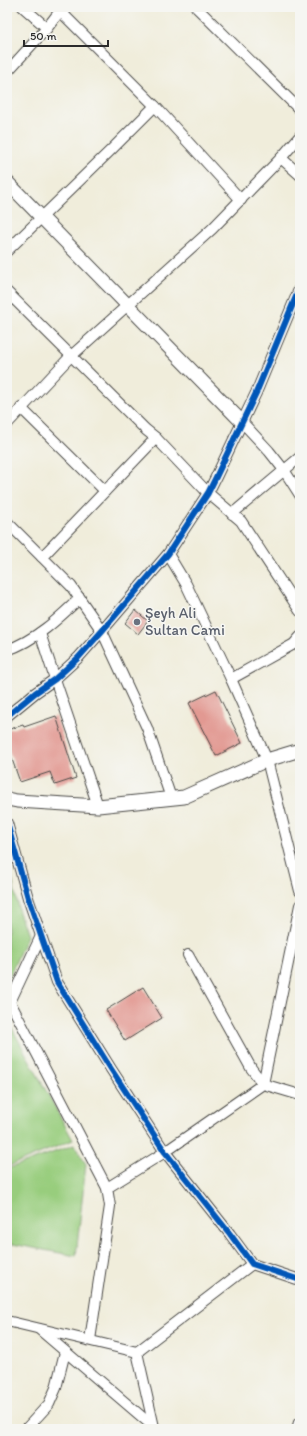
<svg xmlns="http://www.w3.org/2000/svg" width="307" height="1436" viewBox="0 0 307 1436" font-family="Itim,sans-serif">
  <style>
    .green { fill: #98cd7d; stroke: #627c54 }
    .building { fill: #e29992 }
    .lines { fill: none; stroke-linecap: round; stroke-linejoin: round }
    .minor-casing { stroke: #494845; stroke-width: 12 }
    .tertiary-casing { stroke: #494845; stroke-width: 15 }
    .minor { stroke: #fff; stroke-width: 10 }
    .tertiary { stroke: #fff; stroke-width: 13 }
    .cycleway-casing { stroke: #f6f6f2; stroke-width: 8 }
    .cycleway { stroke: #0057b8; stroke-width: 6 }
    .worship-dot { fill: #6b7280; stroke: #f6f6f2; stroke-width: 1.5 }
    .labels { text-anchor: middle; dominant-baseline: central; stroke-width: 3; stroke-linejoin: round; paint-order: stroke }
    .worship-label { font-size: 15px; fill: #5b616d; stroke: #f6f6f2; text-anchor: start }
  </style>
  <rect width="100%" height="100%" fill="#f6f6f2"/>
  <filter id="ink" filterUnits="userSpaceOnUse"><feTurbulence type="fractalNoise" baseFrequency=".025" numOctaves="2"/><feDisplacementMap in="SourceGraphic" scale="8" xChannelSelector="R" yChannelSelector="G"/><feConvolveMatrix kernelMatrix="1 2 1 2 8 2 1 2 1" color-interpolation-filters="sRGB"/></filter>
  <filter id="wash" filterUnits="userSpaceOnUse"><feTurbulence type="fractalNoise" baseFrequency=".012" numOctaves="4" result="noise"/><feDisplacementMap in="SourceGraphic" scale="16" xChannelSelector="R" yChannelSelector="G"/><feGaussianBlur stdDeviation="0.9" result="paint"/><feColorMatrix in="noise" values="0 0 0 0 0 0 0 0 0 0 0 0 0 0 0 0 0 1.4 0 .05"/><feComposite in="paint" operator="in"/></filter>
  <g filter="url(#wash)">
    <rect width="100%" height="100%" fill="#f0eddb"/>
    <g class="green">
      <path d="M7,854L19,912L27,936L7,982Z"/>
      <path d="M7,1019L73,1140L7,1167Z"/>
      <path d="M74,1145L86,1164L76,1256L7,1243V1169Z"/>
    </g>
    <g id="blocks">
      <g class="building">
        <path d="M135,610L148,621L138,634L125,623Z"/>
        <path d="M216,690L242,743L216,756L189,703Z"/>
        <path d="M56,716L76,778L55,785L50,772L20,782L7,745V730L23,725L24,727Z"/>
        <path d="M143,987L162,1018L125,1041L106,1010Z"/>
      </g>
    </g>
  </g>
  <g filter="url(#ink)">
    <use href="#blocks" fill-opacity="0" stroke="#494845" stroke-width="1"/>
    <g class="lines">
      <g class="minor-casing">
        <g id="minor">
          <path d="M23,7L47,28"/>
          <path d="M196,7L300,110"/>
          <path d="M60,11L155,106L241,200"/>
          <path d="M7,72L47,28L63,7"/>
          <path d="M281,158L300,175"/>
          <path d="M7,251L112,149L155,106"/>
          <path d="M7,292L146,430L156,438L208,493L241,521L300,611"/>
          <path d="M21,408L105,491"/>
          <path d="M242,422L269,451L284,470L300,495"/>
          <path d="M7,424L69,358L212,229L281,158L300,136"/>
          <path d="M232,514L300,457"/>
          <path d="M7,522L71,586L102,631L147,728L171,798"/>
          <path d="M168,554L186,584L231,679L267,760L300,891"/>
          <path d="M42,557L156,438"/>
          <path d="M40,633L55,679L98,806"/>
          <path d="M7,650C36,640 58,619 80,598"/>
          <path d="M231,679L294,644L300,637"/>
          <path d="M7,716L35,693L55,679L78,658L102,631L168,554L208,493L216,477L256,393L300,287"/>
          <path d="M7,823L28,898L57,982L111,1069L165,1152L230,1234L252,1264L300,1280"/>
          <path d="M41,936L10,1002L107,1188"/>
          <path d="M188,955L251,1068L263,1084"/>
          <path d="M263,1084L300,905"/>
          <path d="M7,1321L137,1352L154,1427"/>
          <path d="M39,1329L155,1428"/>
          <path d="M90,1340L110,1206L107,1188L165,1152L263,1084L300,1095"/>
          <path d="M137,1352L252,1264"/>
          <path d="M26,1429L49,1404L56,1388L65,1352"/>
        </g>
      </g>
      <g class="tertiary-casing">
        <g id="tertiary">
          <path d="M7,182L242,422"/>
          <path d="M7,799L17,801L98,806L184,797L267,760L300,750"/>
          <path d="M299,1429L300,1424"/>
        </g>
      </g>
      <use href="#minor" class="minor"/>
      <use href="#tertiary" class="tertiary"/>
      <g class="cycleway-casing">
        <g id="cycleway">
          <path d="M7,716L35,693L55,679L78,658L102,631L168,554L208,493L216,477L256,393L300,287"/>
          <path d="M7,823L28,898L57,982L111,1069L165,1152L230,1234L252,1264L300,1280"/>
        </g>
      </g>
      <use href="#cycleway" class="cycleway"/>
    </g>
  </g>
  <circle class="worship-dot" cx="137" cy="622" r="4"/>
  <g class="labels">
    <g class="worship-label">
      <text x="145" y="613">Şeyh Ali<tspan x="145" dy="17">Sultan Cami</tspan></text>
    </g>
  </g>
  <rect width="307" height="1436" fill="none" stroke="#f6f6f2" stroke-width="24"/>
  <path d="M24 40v6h84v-6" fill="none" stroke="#2b2b2b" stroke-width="2"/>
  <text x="30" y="40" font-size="12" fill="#2b2b2b" stroke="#f6f6f2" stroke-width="3" paint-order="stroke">50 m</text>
</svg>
